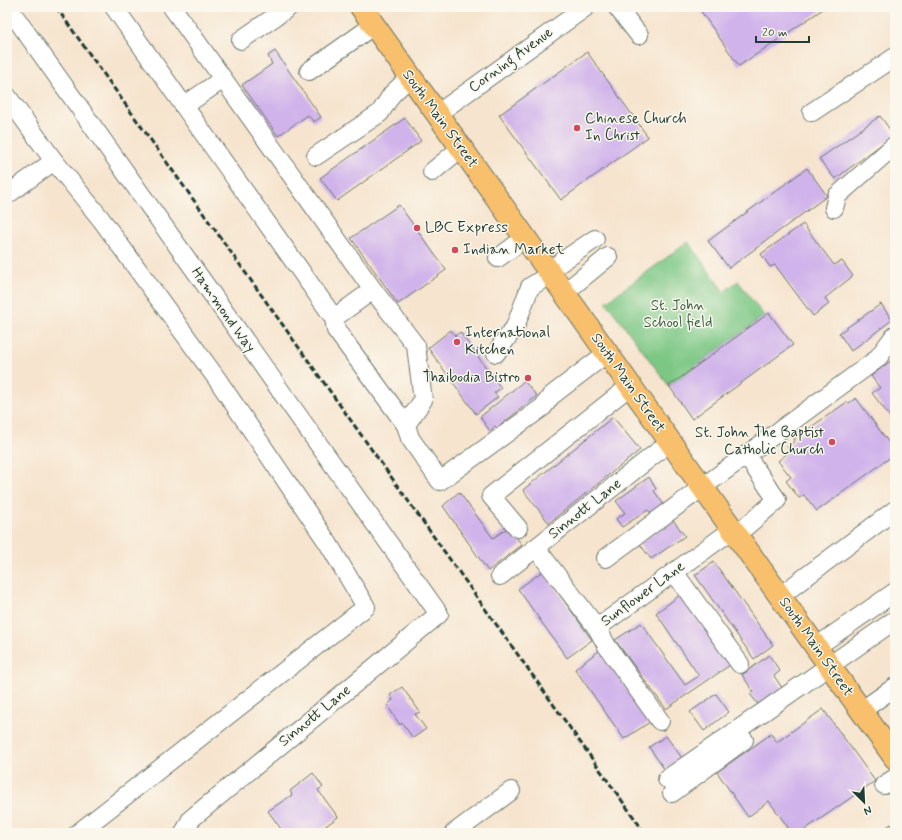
<svg xmlns="http://www.w3.org/2000/svg" width="902" height="840" viewBox="0 0 902 840" font-family="Mynerve,sans-serif">
  <style>
    .green { fill: #7cc784; stroke: #4e825c }
    .building { fill: #d0b3eb }
    .lines { fill: none; stroke-linecap: round; stroke-linejoin: round }
    .minor-casing { stroke: #6a776a; stroke-width: 20 }
    .major-casing { stroke: #6a776a; stroke-width: 24 }
    .minor { stroke: #fff; stroke-width: 18 }
    .major { stroke: #f8bf6c; stroke-width: 22 }
    .rail { stroke: #1f3d34; stroke-width: 3; stroke-dasharray: 6 3; stroke-linecap: butt }
    .poi-dot { fill: #d1495b; stroke: #fbf7ec; stroke-width: 1.5 }
    .labels { text-anchor: middle; dominant-baseline: central; stroke-width: 3; stroke-linejoin: round; paint-order: stroke }
    .street-label { font-size: 15px; fill: #1f3d34; stroke: #fbf7ec }
    .poi-label { font-size: 15px; fill: #1f3d34; stroke: #fbf7ec; text-anchor: start }
    .park-label { font-size: 15px; fill: #366048; stroke: #fbf7ec }
  </style>
  <rect width="100%" height="100%" fill="#fbf7ec"/>
  <filter id="ink" filterUnits="userSpaceOnUse"><feTurbulence type="fractalNoise" baseFrequency=".025" numOctaves="2"/><feDisplacementMap in="SourceGraphic" scale="8" xChannelSelector="R" yChannelSelector="G"/><feConvolveMatrix kernelMatrix="1 2 1 2 8 2 1 2 1" color-interpolation-filters="sRGB"/></filter>
  <filter id="wash" filterUnits="userSpaceOnUse"><feTurbulence type="fractalNoise" baseFrequency=".012" numOctaves="4" result="noise"/><feDisplacementMap in="SourceGraphic" scale="16" xChannelSelector="R" yChannelSelector="G"/><feGaussianBlur stdDeviation="0.9" result="paint"/><feColorMatrix in="noise" values="0 0 0 0 0 0 0 0 0 0 0 0 0 0 0 0 0 1.4 0 .05"/><feComposite in="paint" operator="in"/></filter>
  <g filter="url(#wash)">
    <rect width="100%" height="100%" fill="#f6e4ce"/>
    <path class="green" d="M688,242L724,292L738,281L764,316L669,386L606,302Z"/>
    <g id="blocks">
      <g class="building">
        <path d="M698,7H822L823,9L739,66Z"/>
        <path d="M275,51L321,117L314,122L308,115L278,136L242,85L272,64L268,56Z"/>
        <path d="M587,52L648,137L561,200L499,115Z"/>
        <path d="M880,116L894,135L835,179L819,159Z"/>
        <path d="M405,118L421,141L337,201L320,178Z"/>
        <path d="M807,168L827,196L729,268L708,241Z"/>
        <path d="M399,205L446,270L398,304L351,238Z"/>
        <path d="M803,224L834,265L842,261L853,276L825,298L829,304L813,316L775,265L770,267L761,254Z"/>
        <path d="M881,304L892,320L851,351L839,333Z"/>
        <path d="M769,313L793,345L692,419L669,386Z"/>
        <path d="M451,330L455,336L460,332L501,388L494,393L498,397L476,414L428,348Z"/>
        <path d="M893,359L895,362V423L872,393L880,388L871,376Z"/>
        <path d="M524,381L537,396L497,428L495,426L490,431L480,417Z"/>
        <path d="M856,398L895,451V454L817,511L804,495L799,498L786,481L791,477L778,461L790,451L787,447L795,441L794,439L847,402L849,403Z"/>
        <path d="M613,417L640,450L549,523L523,490Z"/>
        <path d="M649,477L656,489L654,491L665,506L652,515L648,510L622,527L616,519L625,513L616,501Z"/>
        <path d="M459,492L493,538L509,527L522,545L488,571L443,506Z"/>
        <path d="M673,520L685,536L651,559L639,543Z"/>
        <path d="M714,562L773,645L754,659L695,575Z"/>
        <path d="M543,571L592,640L567,658L518,589Z"/>
        <path d="M680,595L730,665L666,709L615,640L641,623L685,685L699,676L656,613Z"/>
        <path d="M600,650L650,722L624,739L575,669Z"/>
        <path d="M769,655L780,671L774,676L785,692L762,709L750,694L753,691L742,675Z"/>
        <path d="M402,687L420,712L415,714L426,729L413,738L402,723L400,725L387,705L393,700L390,695Z"/>
        <path d="M716,694L729,712L704,731L690,712Z"/>
        <path d="M823,709L875,781L800,833H792L769,801L748,817L717,772L771,734L777,742Z"/>
        <path d="M666,736L682,758L665,770L649,747Z"/>
        <path d="M313,773L323,787L318,790L338,817L316,833H284L268,811L292,795L290,791Z"/>
        <path d="M891,824L895,833H879Z"/>
      </g>
    </g>
  </g>
  <g filter="url(#ink)">
    <use href="#blocks" fill-opacity="0" stroke="#6a776a" stroke-width="1"/>
    <g class="lines">
      <g class="minor-casing">
        <g id="minor">
          <path d="M8,7L439,614L191,819L184,833"/>
          <path d="M114,7L334,318L373,290L416,346L423,400L406,425L410,438L440,481L543,407L551,396L607,353"/>
          <path d="M172,7L373,290"/>
          <path d="M617,7L639,35"/>
          <path d="M241,40L289,7"/>
          <path d="M309,71L374,25"/>
          <path d="M7,96L54,161"/>
          <path d="M184,106L223,79"/>
          <path d="M812,112L895,57"/>
          <path d="M437,114L586,7"/>
          <path d="M316,156L380,113L392,94L410,77"/>
          <path d="M432,172L461,148"/>
          <path d="M7,195L54,161L101,219L217,379L328,543L366,607L78,833"/>
          <path d="M834,208L837,196L895,145"/>
          <path d="M498,258L525,238"/>
          <path d="M548,271L595,239"/>
          <path d="M564,293L608,257"/>
          <path d="M334,318L336,330L406,425"/>
          <path d="M496,353L515,327L530,287L551,274"/>
          <path d="M518,528L491,496L630,386"/>
          <path d="M736,535L777,500L746,455"/>
          <path d="M536,548L597,628L732,530"/>
          <path d="M606,558L877,359L895,335"/>
          <path d="M674,572L740,664"/>
          <path d="M500,576L670,442"/>
          <path d="M780,596L895,510"/>
          <path d="M597,628L607,646L660,721"/>
          <path d="M816,647L895,592"/>
          <path d="M861,711L895,687"/>
          <path d="M667,779L895,620"/>
          <path d="M884,785L895,778"/>
          <path d="M672,793L744,740"/>
          <path d="M454,833L511,791"/>
        </g>
      </g>
      <g class="major-casing">
        <path id="major" d="M361,7L895,758"/>
      </g>
      <use href="#minor" class="minor"/>
      <use href="#major" class="major"/>
      <path class="rail" d="M56,7L645,833"/>
    </g>
  </g>
  <g class="poi-dot">
    <circle cx="577" cy="128" r="4"/>
    <circle cx="417" cy="228" r="4"/>
    <circle cx="455" cy="250" r="4"/>
    <circle cx="457" cy="342" r="4"/>
    <circle cx="528" cy="378" r="4"/>
    <circle cx="832" cy="442" r="4"/>
  </g>
  <g class="labels">
    <g class="street-label">
      <text transform="translate(511 60) rotate(-36)">Corning Avenue</text>
      <text transform="translate(440 119) rotate(54)">South Main Street</text>
      <text transform="translate(223 310) rotate(55)">Hammond Way</text>
      <text transform="translate(628 383) rotate(55)">South Main Street</text>
      <text transform="translate(585 509) rotate(-38)">Sinnott Lane</text>
      <text transform="translate(643 594) rotate(-36)">Sunflower Lane</text>
      <text transform="translate(816 647) rotate(55)">South Main Street</text>
      <text transform="translate(315 716) rotate(-39)">Sinnott Lane</text>
    </g>
    <g class="poi-label">
      <text x="585" y="119">Chinese Church<tspan x="585" dy="17">In Christ</tspan></text>
      <text x="425" y="228">LBC Express</text>
      <text x="463" y="250">Indian Market</text>
      <text x="465" y="333">International<tspan x="465" dy="17">Kitchen</tspan></text>
      <text x="520" y="378" text-anchor="end">Thaibodia Bistro</text>
      <text x="824" y="433" text-anchor="end">St. John The Baptist<tspan x="824" dy="17">Catholic Church</tspan></text>
    </g>
    <g class="park-label">
      <text x="678" y="306">St. John<tspan x="678" dy="17">School field</tspan></text>
    </g>
  </g>
  <rect width="902" height="840" fill="none" stroke="#fbf7ec" stroke-width="24"/>
  <g transform="translate(864 802) rotate(156)" stroke="#fbf7ec" stroke-width="3" paint-order="stroke">
  <path d="M0-3L7 15L0 10L-7 15Z" fill="#1f3d34"/>
  <text y="-6" font-size="11" font-weight="bold" text-anchor="middle" fill="#1f3d34">N</text>
  </g>
  <path d="M756 36v6h53v-6" fill="none" stroke="#1f3d34" stroke-width="2"/>
  <text x="762" y="36" font-size="12" fill="#1f3d34" stroke="#fbf7ec" stroke-width="3" paint-order="stroke">20 m</text>
</svg>
